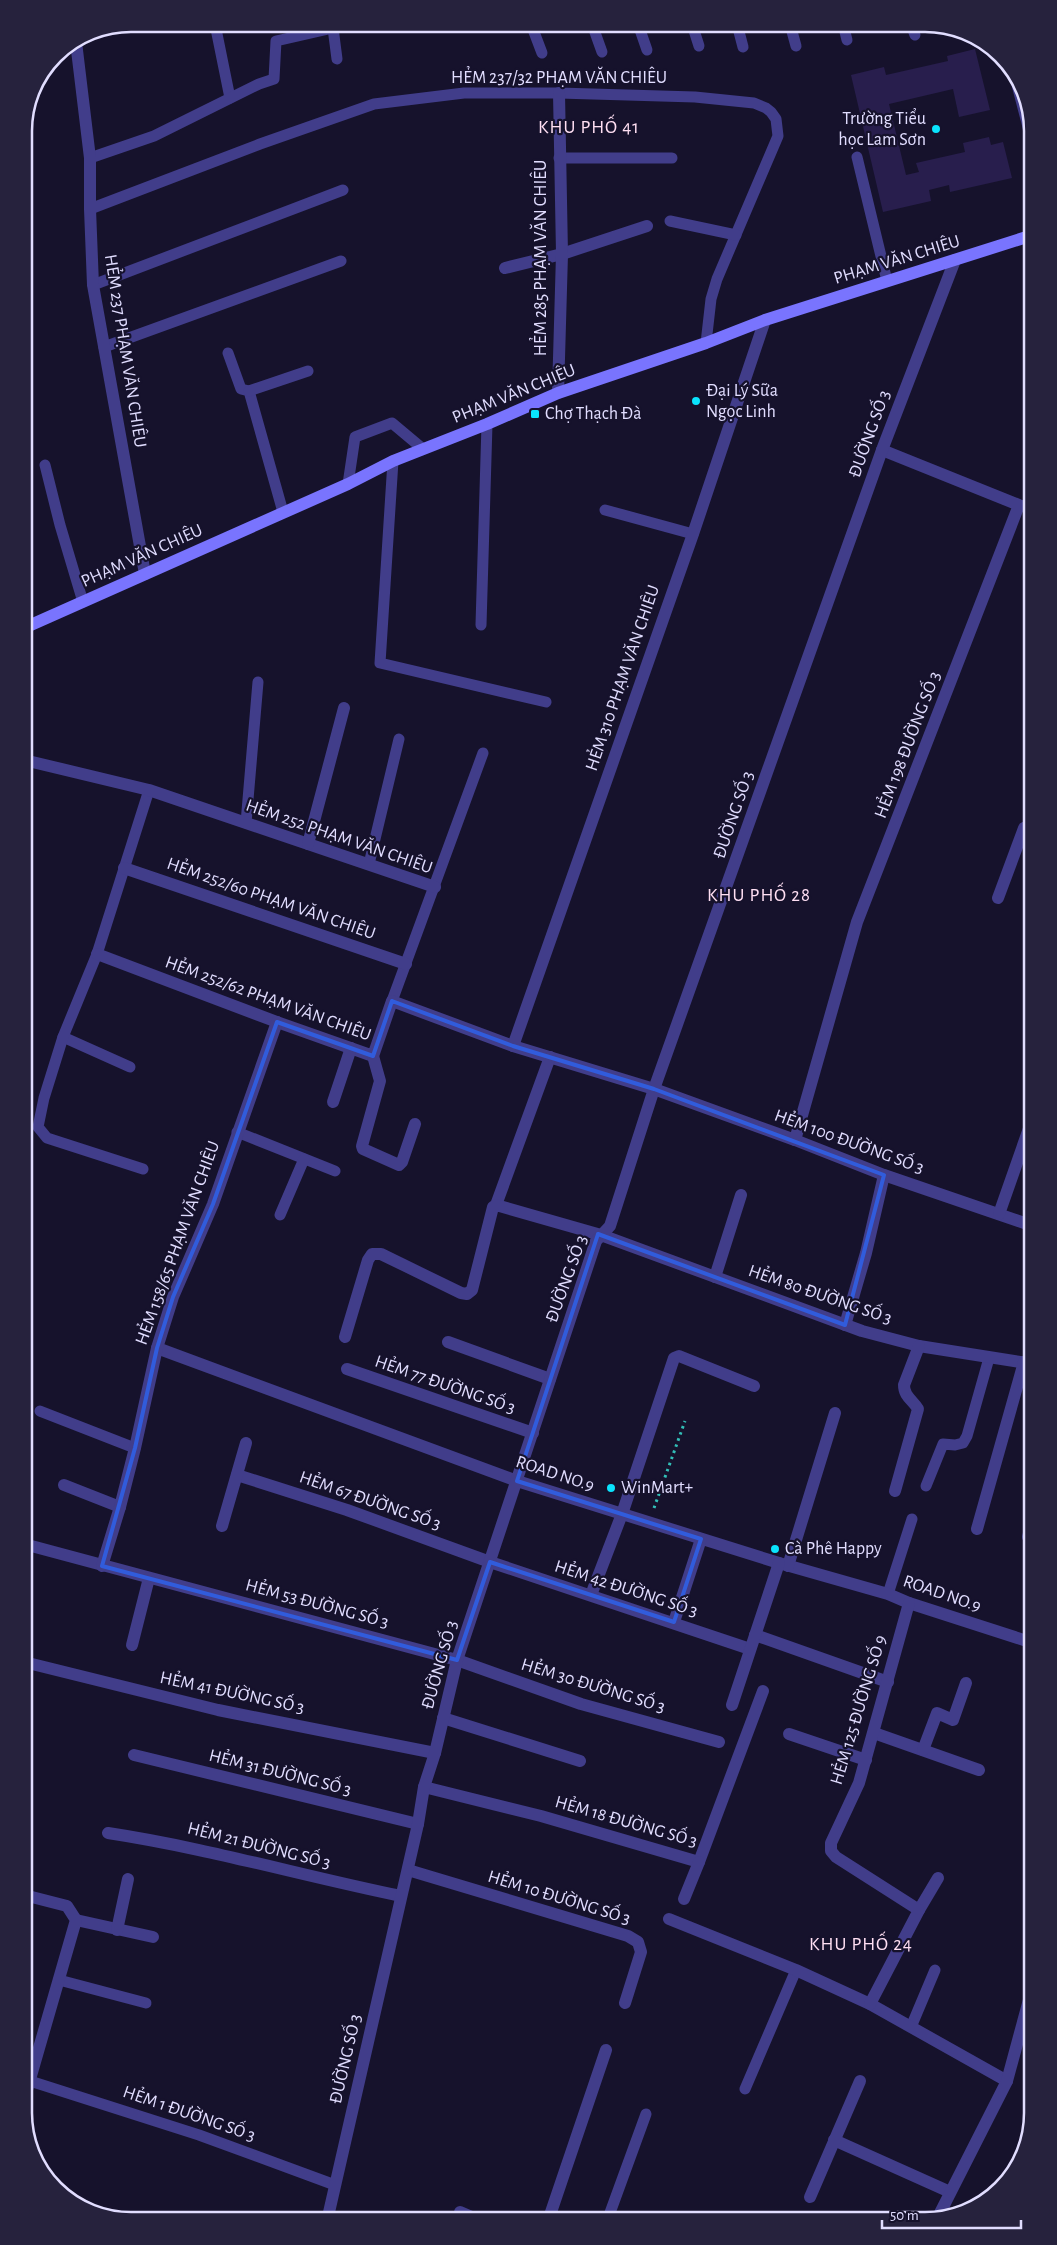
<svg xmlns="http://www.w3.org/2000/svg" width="1057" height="2245" viewBox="0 0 1057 2245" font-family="'Alegreya Sans',sans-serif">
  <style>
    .building { fill: #281e4d }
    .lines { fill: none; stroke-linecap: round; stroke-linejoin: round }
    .path { stroke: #32beb7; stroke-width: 3; stroke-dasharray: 2.5 4; stroke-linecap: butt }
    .service { stroke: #413d8a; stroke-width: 11 }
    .minor { stroke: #413d8a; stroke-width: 12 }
    .secondary { stroke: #7974fe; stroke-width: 12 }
    .marked { fill: none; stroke: #315cdc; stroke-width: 4; stroke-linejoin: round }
    .poi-dot { fill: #0ae3fd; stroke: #16122c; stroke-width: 2 }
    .labels { text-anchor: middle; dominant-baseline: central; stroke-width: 4.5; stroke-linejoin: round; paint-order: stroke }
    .street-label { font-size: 18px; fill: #e1ddff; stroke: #16122c }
    .poi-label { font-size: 18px; fill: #e1ddff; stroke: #16122c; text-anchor: start }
    .neighbourhood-label { font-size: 19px; letter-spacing: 1px; fill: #ffdff3; stroke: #16122c }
    .rim { fill: none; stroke: #e1ddff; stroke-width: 2.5 }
  </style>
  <rect width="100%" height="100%" fill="#16122c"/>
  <path class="building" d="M975,49L990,110L959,117L953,89L889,104L906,175L919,172L916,163L965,152L963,143L989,137L991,145L1003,142L1012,178L950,192L949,185L929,190L931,201L883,212L851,75L884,67L886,75L948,61L947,56Z"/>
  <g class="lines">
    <path class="path" d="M654,1508L685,1421"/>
    <g class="service">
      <path d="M215,24L230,98"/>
      <path d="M531,24L542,53"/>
      <path d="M592,24L602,52"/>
      <path d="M638,24L647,50"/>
      <path d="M692,24L699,46"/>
      <path d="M737,24L743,47"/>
      <path d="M790,24L796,46"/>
      <path d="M843,24L847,40"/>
      <path d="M911,24L915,35"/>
      <path d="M857,157L887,281"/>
      <path d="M90,158L154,136L259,84L274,79L276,41L333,28L337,59"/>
      <path d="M559,158H672"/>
      <path d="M90,209L260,144L374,104L464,93H559L695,97L754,103L766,108L771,112L776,119L778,136L717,279L711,299L706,343"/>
      <path d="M670,221L736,235"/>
      <path d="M93,285L343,190"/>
      <path d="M104,347L341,261"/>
      <path d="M228,353L241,389L249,391L283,512"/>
      <path d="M249,391L308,371"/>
      <path d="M393,461L380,663L546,702"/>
      <path d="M45,465L60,525L83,602"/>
      <path d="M348,484L355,437L392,423L423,449"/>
      <path d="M1019,505L1033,509"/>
      <path d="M605,510L693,534"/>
      <path d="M481,625L487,424"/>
      <path d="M246,823L258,682"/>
      <path d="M369,864L399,739"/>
      <path d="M392,1001L483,753"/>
      <path d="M63,1037L130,1067"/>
      <path d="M237,1132L335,1171"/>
      <path d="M143,1169L47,1138L38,1127L44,1098L63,1037L97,954L149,790"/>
      <path d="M280,1215L304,1159"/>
      <path d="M40,1411L135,1448"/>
      <path d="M926,1486L943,1444L955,1445L963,1443L967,1436L989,1358"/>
      <path d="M888,1594L912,1519"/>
      <path d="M59,1980L146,2003"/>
      <path d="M911,2027L935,1970"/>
      <path d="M24,2055L36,2058"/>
      <path d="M30,2081L199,2135L335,2185"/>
      <path d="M745,2089L796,1970"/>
      <path d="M607,2221L646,2114"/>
    </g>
    <g class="minor">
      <path d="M76,42L90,158V209L93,285L145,574"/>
      <path d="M1016,79L1033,144"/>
      <path d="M505,268L562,254L647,226"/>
      <path d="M558,393L562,254L559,93"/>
      <path d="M24,760L149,790L435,887"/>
      <path d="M308,844L344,708"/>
      <path d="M124,868L406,964"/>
      <path d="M998,898L1024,828L1033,825"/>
      <path d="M97,954L277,1022L373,1056L392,1001L513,1046L654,1089L795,1140L884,1175L1033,1226"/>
      <path d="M513,1046L693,534L765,320"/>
      <path d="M373,1056L380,1081L362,1146L363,1149L399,1165L402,1162L415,1124"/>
      <path d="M333,1102L351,1048"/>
      <path d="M795,1140L857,922L1019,505L882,450"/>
      <path d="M496,1205L550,1057"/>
      <path d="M999,1214L1033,1117"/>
      <path d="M715,1277L741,1195"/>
      <path d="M845,1325L866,1253L884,1175"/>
      <path d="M345,1337L368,1260L372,1254H381L461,1293L467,1294L472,1290L493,1207L496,1205L601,1235L862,1331L919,1346L1033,1364"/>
      <path d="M448,1342L550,1379"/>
      <path d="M157,1348L517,1481L779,1563L888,1594L909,1603L1033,1643"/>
      <path d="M347,1369L533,1433"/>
      <path d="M237,1475L347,1510L490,1562L750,1649"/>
      <path d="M64,1485L120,1507"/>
      <path d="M895,1491L918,1409C913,1400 904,1397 904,1385L919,1346"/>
      <path d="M222,1526L246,1443"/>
      <path d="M977,1529L1024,1362"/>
      <path d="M1028,1537L1033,1518"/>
      <path d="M24,1544L457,1660L581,1704L719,1742"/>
      <path d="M102,1566L120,1507L135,1448L157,1348L173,1297L213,1204L277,1022"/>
      <path d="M788,1566L835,1413"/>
      <path d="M591,1595L622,1514L674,1358L679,1356L754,1386"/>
      <path d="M674,1622L701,1539"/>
      <path d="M755,1635L888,1682"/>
      <path d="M132,1645L149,1578"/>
      <path d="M24,1662L218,1710L435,1753"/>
      <path d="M732,1705L779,1563"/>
      <path d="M443,1718L580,1761"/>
      <path d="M874,1733L979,1770"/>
      <path d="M789,1734L866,1760"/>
      <path d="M923,1750L937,1713L953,1720L966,1683"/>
      <path d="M134,1755L418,1824"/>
      <path d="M424,1787L541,1816L699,1862L763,1691"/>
      <path d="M108,1833C207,1848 303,1876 401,1896"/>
      <path d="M408,1870L628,1936L638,1942L641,1952L625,2003"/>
      <path d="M684,1899L699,1862"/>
      <path d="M919,1910L938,1878"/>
      <path d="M669,1919L796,1970L870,2004L1007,2081"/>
      <path d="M76,1920L153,1937"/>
      <path d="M117,1930L128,1879"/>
      <path d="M870,2004L919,1910L836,1857L831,1851V1843L859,1783L909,1603"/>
      <path d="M24,2100L76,1920L67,1906L24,1895"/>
      <path d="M834,2140L950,2192"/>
      <path d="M810,2197L860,2081"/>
      <path d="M460,2212L481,2221"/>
      <path d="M937,2219L1007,2081L1033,1985"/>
      <path d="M327,2221L418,1824L424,1787L435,1753L457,1660L596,1241L610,1226L654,1089L882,450L955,260"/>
      <path d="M548,2221L606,2050"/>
    </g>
    <path class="secondary" d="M24,628L348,484L393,461L487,424L558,393L706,343L765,320L1033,235"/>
  </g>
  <path class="marked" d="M392,1001L513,1046L654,1089L884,1175L845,1325L598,1234L517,1481L701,1539L674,1622L490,1562L457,1660L102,1566L135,1448L157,1348L173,1297L213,1204L277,1022L373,1056Z"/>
  <g class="poi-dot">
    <circle cx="936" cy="129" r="5"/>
    <circle cx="696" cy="401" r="5"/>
    <rect x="530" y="409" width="10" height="10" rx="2.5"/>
    <circle cx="611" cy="1488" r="5"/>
    <circle cx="775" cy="1549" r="5"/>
  </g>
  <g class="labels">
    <g class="street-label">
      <text x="559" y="78">HẺM 237/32 PHẠM VĂN CHIÊU</text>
      <text transform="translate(541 258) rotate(-90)">HẺM 285 PHẠM VĂN CHIÊU</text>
      <text transform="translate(897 260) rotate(-17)">PHẠM VĂN CHIÊU</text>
      <text transform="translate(125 351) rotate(81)">HẺM 237 PHẠM VĂN CHIÊU</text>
      <text transform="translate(514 394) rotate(-22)">PHẠM VĂN CHIÊU</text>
      <text transform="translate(870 434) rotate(-70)">ĐƯỜNG SỐ 3</text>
      <text transform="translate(142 556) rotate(-24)">PHẠM VĂN CHIÊU</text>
      <text transform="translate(623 678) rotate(-71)">HẺM 310 PHẠM VĂN CHIÊU</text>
      <text transform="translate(908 745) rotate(-69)">HẺM 198 ĐƯỜNG SỐ 3</text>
      <text transform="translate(734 815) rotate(-71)">ĐƯỜNG SỐ 3</text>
      <text transform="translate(339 837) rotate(19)">HẺM 252 PHẠM VĂN CHIÊU</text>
      <text transform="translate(271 899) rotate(19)">HẺM 252/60 PHẠM VĂN CHIÊU</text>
      <text transform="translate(268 999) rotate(20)">HẺM 252/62 PHẠM VĂN CHIÊU</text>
      <text transform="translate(849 1142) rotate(20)">HẺM 100 ĐƯỜNG SỐ 3</text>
      <text transform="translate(178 1243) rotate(-70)">HẺM 158/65 PHẠM VĂN CHIÊU</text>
      <text transform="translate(567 1279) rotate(-70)">ĐƯỜNG SỐ 3</text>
      <text transform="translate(820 1295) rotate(19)">HẺM 80 ĐƯỜNG SỐ 3</text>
      <text transform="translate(445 1385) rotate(19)">HẺM 77 ĐƯỜNG SỐ 3</text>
      <text transform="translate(555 1474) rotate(18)">ROAD NO.9</text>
      <text transform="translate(370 1501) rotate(19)">HẺM 67 ĐƯỜNG SỐ 3</text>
      <text transform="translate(626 1589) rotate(18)">HẺM 42 ĐƯỜNG SỐ 3</text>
      <text transform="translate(942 1594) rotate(19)">ROAD NO.9</text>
      <text transform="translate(317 1604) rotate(15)">HẺM 53 ĐƯỜNG SỐ 3</text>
      <text transform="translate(440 1665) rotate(-74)">ĐƯỜNG SỐ 3</text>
      <text transform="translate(593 1686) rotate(17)">HẺM 30 ĐƯỜNG SỐ 3</text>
      <text transform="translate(232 1693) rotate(12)">HẺM 41 ĐƯỜNG SỐ 3</text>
      <text transform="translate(859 1710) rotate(-73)">HẺM 125 ĐƯỜNG SỐ 9</text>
      <text transform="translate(280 1773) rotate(14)">HẺM 31 ĐƯỜNG SỐ 3</text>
      <text transform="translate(626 1822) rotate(16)">HẺM 18 ĐƯỜNG SỐ 3</text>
      <text transform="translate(259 1846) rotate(14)">HẺM 21 ĐƯỜNG SỐ 3</text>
      <text transform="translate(559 1898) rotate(17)">HẺM 10 ĐƯỜNG SỐ 3</text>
      <text transform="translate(346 2059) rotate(-77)">ĐƯỜNG SỐ 3</text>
      <text transform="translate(189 2114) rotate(19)">HẺM 1 ĐƯỜNG SỐ 3</text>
    </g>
    <g class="poi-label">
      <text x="926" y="119" text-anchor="end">Trường Tiểu<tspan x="926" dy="21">học Lam Sơn</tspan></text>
      <text x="706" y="391">Đại Lý Sữa<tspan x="706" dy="21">Ngọc Linh</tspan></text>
      <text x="545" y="414">Chợ Thạch Đà</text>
      <text x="621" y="1488">WinMart+</text>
      <text x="785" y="1549">Cà Phê Happy</text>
    </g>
    <g class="neighbourhood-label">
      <text x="589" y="127">KHU PHỐ 41</text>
      <text x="759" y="895">KHU PHỐ 28</text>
      <text x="861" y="1944">KHU PHỐ 24</text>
    </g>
  </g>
  <path d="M0 0H1057V2245H0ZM131 32H925A99 99 0 0 1 1024 131V2113A99 99 0 0 1 925 2212H131A99 99 0 0 1 32 2113V131A99 99 0 0 1 131 32Z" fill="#26223d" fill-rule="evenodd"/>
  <path class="rim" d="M131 32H925A99 99 0 0 1 1024 131V2113A99 99 0 0 1 925 2212H131A99 99 0 0 1 32 2113V131A99 99 0 0 1 131 32Z"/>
  <path d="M882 2220v8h139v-8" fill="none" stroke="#e1ddff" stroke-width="2.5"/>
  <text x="890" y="2220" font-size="15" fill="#e1ddff" stroke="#16122c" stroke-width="4" paint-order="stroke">50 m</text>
</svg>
